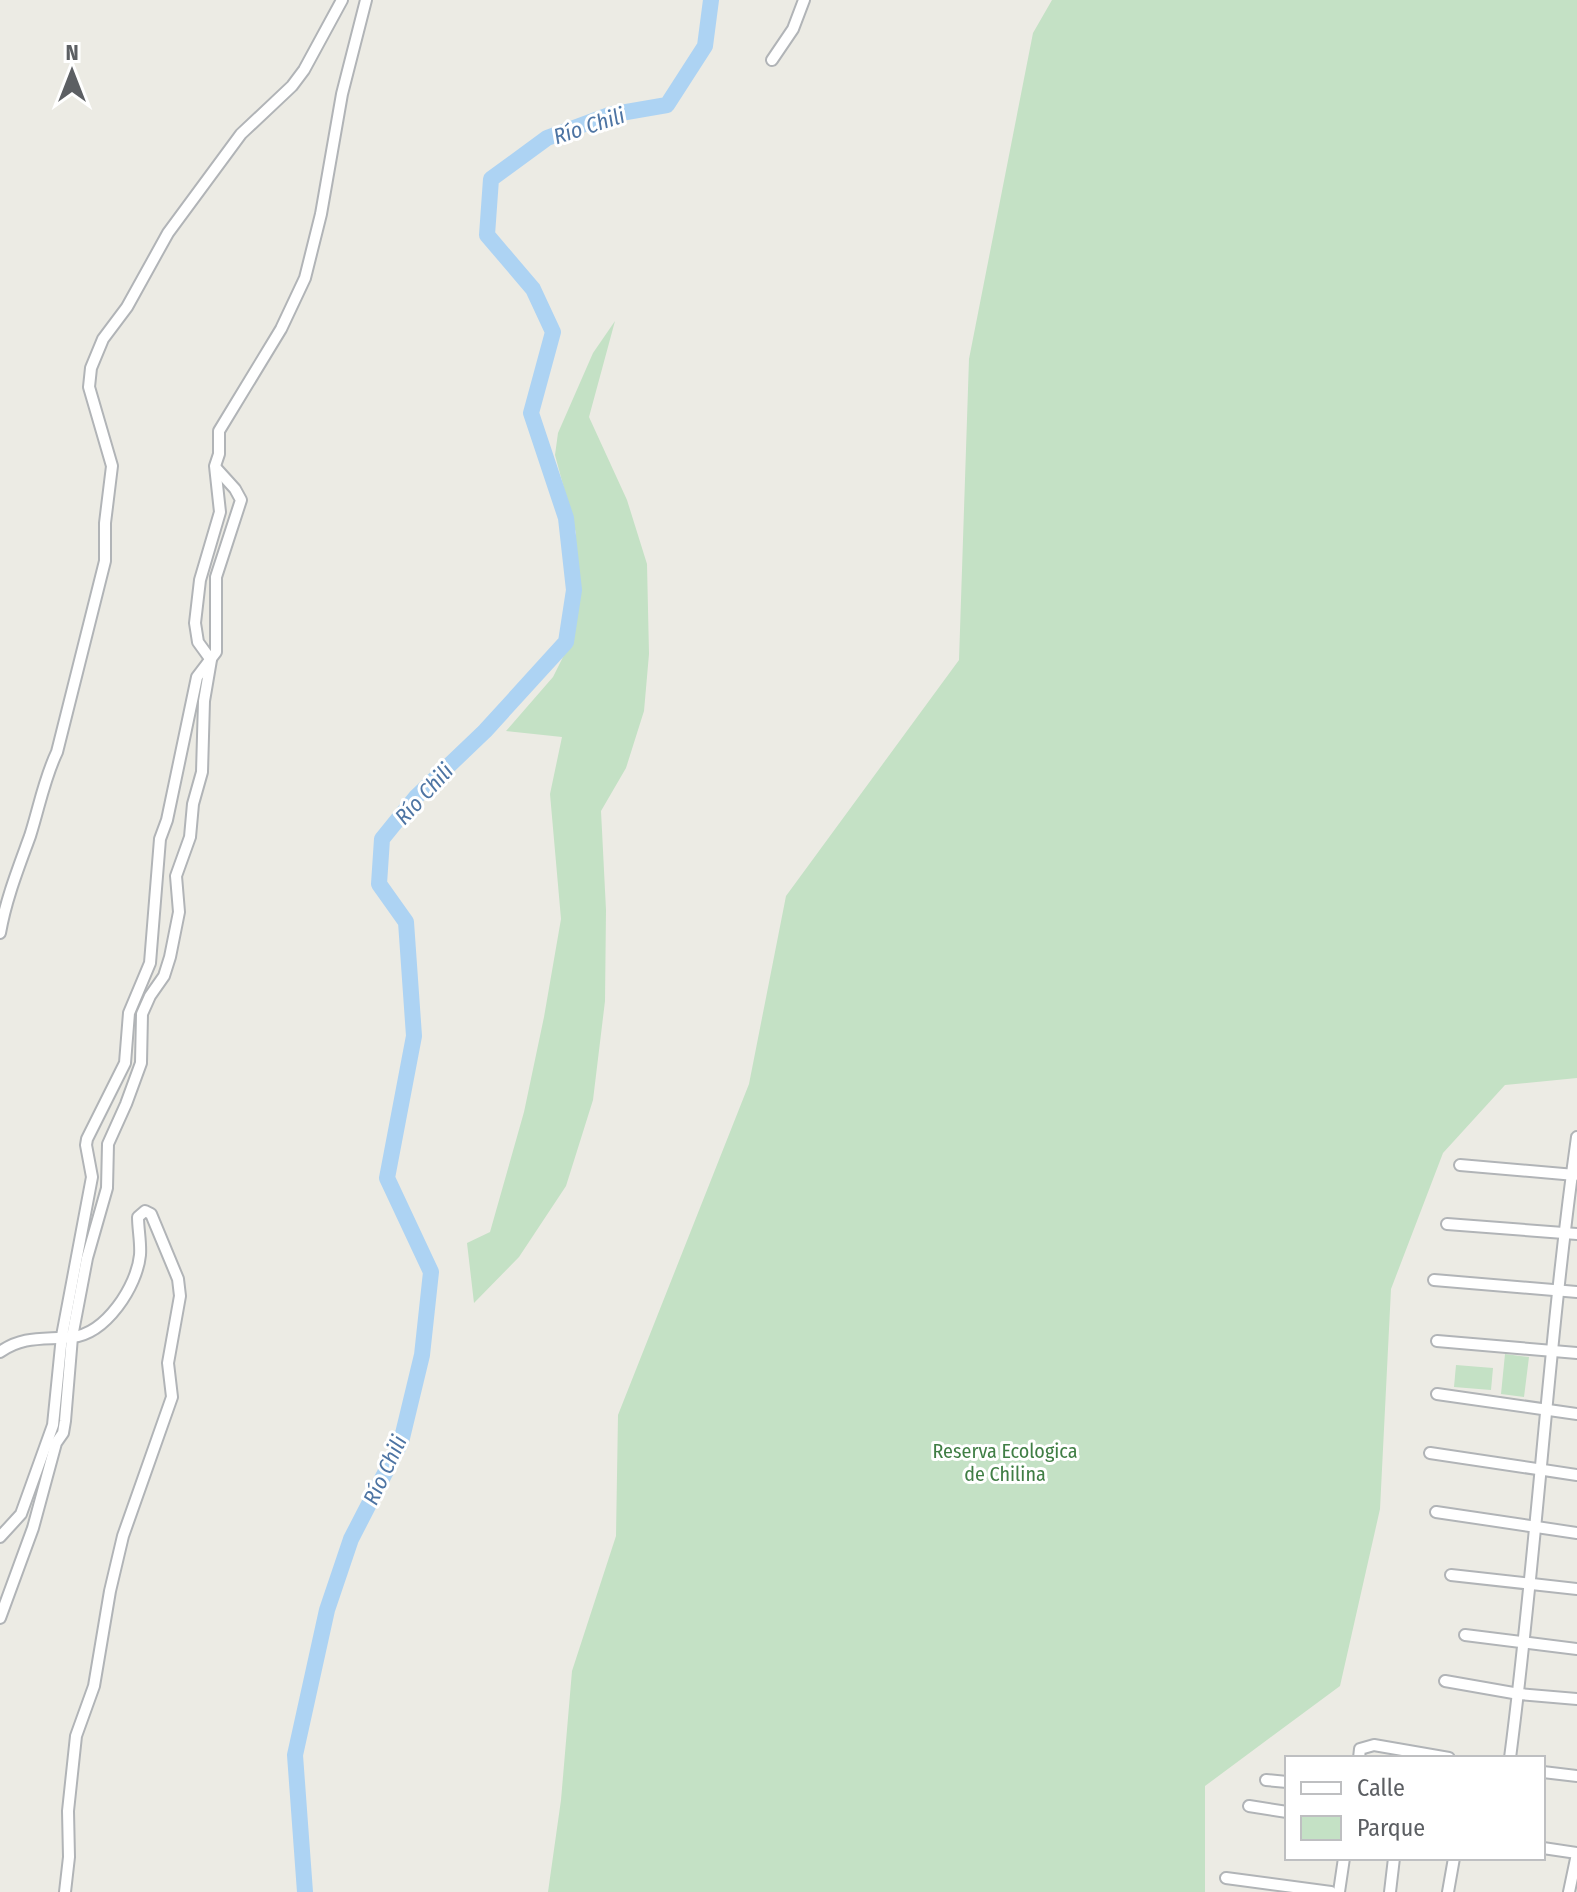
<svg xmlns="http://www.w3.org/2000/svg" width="1577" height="1892" viewBox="0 0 1577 1892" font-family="'Fira Sans Condensed',sans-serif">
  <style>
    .green { fill: #c4e1c5 }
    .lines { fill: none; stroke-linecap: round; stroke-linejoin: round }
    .river { stroke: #add3f3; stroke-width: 16 }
    .minor-casing { stroke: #b1b4b7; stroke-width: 14 }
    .minor { stroke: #fff; stroke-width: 10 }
    .labels { text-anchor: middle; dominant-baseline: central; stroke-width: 6; stroke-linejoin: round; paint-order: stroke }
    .park-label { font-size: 20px; fill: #407e45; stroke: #fff }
    .water-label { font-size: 22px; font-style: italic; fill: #4d74a3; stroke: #fff }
  </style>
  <rect width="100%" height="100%" fill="#ecebe4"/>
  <g class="green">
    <path d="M1052,0H1577V1078L1505,1085L1443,1153L1391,1289L1380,1509L1340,1686L1205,1786V1892H548L561,1800L572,1671L616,1536L618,1415L749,1084L786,896L959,660L969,359L1033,33Z"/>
    <path d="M615,321L589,417L627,500L647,564L649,654L644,711L626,768L601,811L606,910L605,1001L593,1100L566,1186L519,1257L474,1303L467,1243L490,1232L524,1112L544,1017L561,919L550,794L562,737L506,731L553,677L575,633L576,533L555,455L558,433L593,353Z"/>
    <path d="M1505,1354L1529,1357L1524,1397L1501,1394Z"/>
    <path d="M1456,1365L1493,1368L1491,1390L1454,1387Z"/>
  </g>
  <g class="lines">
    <path class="river" d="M305,1892L295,1755L327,1610L351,1539L401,1442L422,1355L431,1272L387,1178L414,1036L406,922L379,884L382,839L416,797L485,731L566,642L574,590L566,518L531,413L553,332L533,289L487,235L491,179L547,138L609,115L667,105L705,46L711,0"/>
    <g class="minor-casing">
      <g id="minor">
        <path d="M772,60L793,29L804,0"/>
        <path d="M0,933C6,899 18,869 30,836C39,808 44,779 57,752L105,561V523L112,466L89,387L91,368L103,339L127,307L168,233L241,134L292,86L304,70L342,0"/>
        <path d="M1460,1165L1575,1175"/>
        <path d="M1447,1224L1577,1234"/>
        <path d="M1434,1280L1577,1292"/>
        <path d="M1437,1341L1577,1353"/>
        <path d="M0,1352C24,1335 45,1340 72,1337C106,1334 137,1286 140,1255C141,1243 138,1229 138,1217L145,1211L151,1214L178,1279L180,1296L168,1363L172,1397L123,1536L110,1591L94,1686L76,1736L68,1811L69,1857L65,1892"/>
        <path d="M1437,1394L1577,1414"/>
        <path d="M1430,1453L1577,1475"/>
        <path d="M1436,1512L1577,1533"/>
        <path d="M0,1537L21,1514L53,1425L62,1336L92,1177L86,1145L87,1139L125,1063L129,1013L150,963L160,839L167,820L197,677L216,652V577L241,500L235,489L216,468"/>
        <path d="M1451,1575L1577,1589"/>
        <path d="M0,1618L33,1528L56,1443L63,1433L65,1421L72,1337L87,1258L107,1188L108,1144L126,1104L141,1063L142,1014L150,996L164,976L170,957L179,912L176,876L190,837L193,804L202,772L204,701L211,660L198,642L195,623L200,580L220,512L215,466L219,454V431L281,329L305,278L321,214L342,94L366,0"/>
        <path d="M1465,1635L1577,1649"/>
        <path d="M1445,1681L1519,1694L1577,1699"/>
        <path d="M1359,1758L1360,1749L1374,1745L1449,1758"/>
        <path d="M1510,1758C1537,1551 1548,1343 1577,1137"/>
        <path d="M1543,1772L1577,1776"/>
        <path d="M1266,1780L1287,1782"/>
        <path d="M1249,1806L1287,1812"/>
        <path d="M1543,1848L1577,1853"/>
        <path d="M1226,1878L1331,1892"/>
        <path d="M1339,1892L1344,1858"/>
        <path d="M1390,1892L1394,1858"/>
        <path d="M1448,1892L1454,1858"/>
        <path d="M1569,1892L1577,1854"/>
      </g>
    </g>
    <use href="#minor" class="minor"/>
  </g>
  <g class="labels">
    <g class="park-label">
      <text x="1005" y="1451">Reserva Ecologica<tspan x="1005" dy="23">de Chilina</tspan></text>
    </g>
    <g class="water-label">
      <text transform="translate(589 126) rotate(-18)">Río Chili</text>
      <text transform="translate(424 794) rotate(-47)">Río Chili</text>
      <text transform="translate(385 1470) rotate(-65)">Río Chili</text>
    </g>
  </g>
  <rect x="1285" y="1756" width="260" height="104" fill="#ffffff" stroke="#bebfc1" stroke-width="2"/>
  <rect x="1301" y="1782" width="40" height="12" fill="#ffffff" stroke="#bebfc1" stroke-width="2"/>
  <text x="1357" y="1796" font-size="24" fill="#5c5f63">Calle</text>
  <rect x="1301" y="1816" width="40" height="24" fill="#c4e1c5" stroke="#bebfc1" stroke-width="2"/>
  <text x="1357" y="1836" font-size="24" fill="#5c5f63">Parque</text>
  <g transform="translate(72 72)" stroke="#ffffff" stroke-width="6" paint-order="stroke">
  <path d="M0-6L14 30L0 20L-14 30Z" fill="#5c5f63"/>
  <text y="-12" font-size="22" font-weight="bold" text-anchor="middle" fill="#5c5f63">N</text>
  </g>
</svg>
